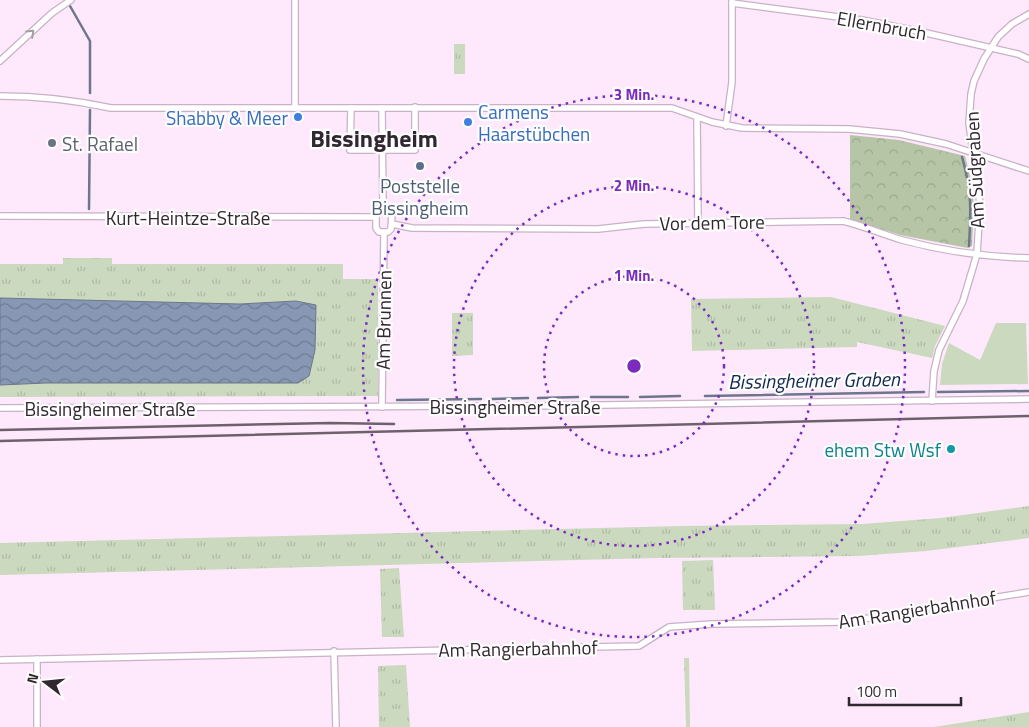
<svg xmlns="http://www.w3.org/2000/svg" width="1029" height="727" viewBox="0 0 1029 727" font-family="'Titillium Web',sans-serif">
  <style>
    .grass { fill: url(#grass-tufts) }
    .forest { fill: url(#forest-crowns) }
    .garden { fill: #cbd9be }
    .water { fill: url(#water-waves); stroke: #6d768c }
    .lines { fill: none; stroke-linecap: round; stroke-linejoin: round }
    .stream { stroke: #6d768c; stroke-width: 2.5 }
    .street-casing { stroke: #c9b1c7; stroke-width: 8 }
    .street { stroke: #fff; stroke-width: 5.5 }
    .rail { stroke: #6e616d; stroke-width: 2.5 }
    .oneway { stroke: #a29ea2 }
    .ring { fill: none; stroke: #7b2cbf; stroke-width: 2.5; stroke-dasharray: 2.5 5 }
    .shop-dot { fill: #3f7fe0; stroke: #fdfdfd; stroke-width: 2 }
    .worship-dot { fill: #6b7280; stroke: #fdfdfd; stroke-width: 2 }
    .service-dot { fill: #5c6f8a; stroke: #fdfdfd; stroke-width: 2 }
    .culture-dot { fill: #0f9aa8; stroke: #fdfdfd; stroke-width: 2 }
    .labels { text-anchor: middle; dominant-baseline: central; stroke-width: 4.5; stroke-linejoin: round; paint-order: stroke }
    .street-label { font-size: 19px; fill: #312730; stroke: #fdfdfd }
    .shop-label { font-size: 19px; fill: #366cbe; stroke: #fdfdfd; text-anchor: start }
    .worship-label { font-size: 19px; fill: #5b616d; stroke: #fdfdfd; text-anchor: start }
    .service-label { font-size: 19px; fill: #4e5e75; stroke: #fdfdfd }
    .culture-label { font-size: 19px; fill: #0d838f; stroke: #fdfdfd; text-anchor: end }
    .water-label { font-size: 20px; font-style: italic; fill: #142a52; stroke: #fdfdfd }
    .district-label { font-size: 24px; font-weight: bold; fill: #312730; stroke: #fdfdfd }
    .centre { fill: #7b2cbf; stroke: #fdfdfd; stroke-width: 2.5 }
    .ring-label { font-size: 15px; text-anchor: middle; font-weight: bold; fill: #7b2cbf; stroke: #fdfdfd; stroke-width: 4.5; stroke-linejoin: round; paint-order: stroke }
  </style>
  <defs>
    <pattern id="grass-tufts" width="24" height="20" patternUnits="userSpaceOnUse" patternTransform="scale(1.25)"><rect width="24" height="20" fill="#cbd9be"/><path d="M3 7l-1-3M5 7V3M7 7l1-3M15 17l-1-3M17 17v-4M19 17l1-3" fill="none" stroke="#afbaa4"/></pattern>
    <pattern id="forest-crowns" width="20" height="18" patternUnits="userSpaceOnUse" patternTransform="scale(1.25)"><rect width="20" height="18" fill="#b5c5a6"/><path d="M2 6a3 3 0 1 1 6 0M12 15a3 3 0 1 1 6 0" fill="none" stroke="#9ca98f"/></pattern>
    <pattern id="water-waves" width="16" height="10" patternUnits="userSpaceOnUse" patternTransform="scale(1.25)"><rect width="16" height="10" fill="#8798b4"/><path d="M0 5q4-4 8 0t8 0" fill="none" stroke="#6f7c93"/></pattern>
  </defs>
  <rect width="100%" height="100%" fill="#fde9fb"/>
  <g class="grass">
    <rect x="454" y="44" width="11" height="30"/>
    <path d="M63,258H112V264H343V279H378V396L0,397V264H63Z"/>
    <path d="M831,297L945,326L935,346L932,358L857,342V347L692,351L691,299Z"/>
    <path d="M452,313H473V355L452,356Z"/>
    <path d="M1029,506V538L926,551L858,556L657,558L0,575V543L681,526L862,524L941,518Z"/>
    <path d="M713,560L715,610H683L682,561Z"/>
    <path d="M399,568L404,637H382L380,569Z"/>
    <path d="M684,658H689L690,727H686Z"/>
    <path d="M406,665L410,727H379L378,666Z"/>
    <path d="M1029,712V727H934Z"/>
  </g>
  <path class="forest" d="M850,135L899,140L965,156L972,184L974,206L972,246L968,248L900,235L850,219Z"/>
  <path class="garden" d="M996,323H1026L1028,384L940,385L942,364L949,343L980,360Z"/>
  <path class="water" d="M0,298L240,304L296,301L316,305L315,350L309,376L298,383H46L0,385Z"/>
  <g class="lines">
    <g class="stream">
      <path d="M70,6L90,41V93"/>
      <path d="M962,157C972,191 971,211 969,246"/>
      <path d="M89,209L90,110"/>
      <path d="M938,392L1029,391"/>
      <path d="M705,396L924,392"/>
      <path d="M591,397H628"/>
      <path d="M640,397L680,396"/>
      <path d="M538,398L578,397"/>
      <path d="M492,399L528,398"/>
      <path d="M397,400L481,399"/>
    </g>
    <g class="street-casing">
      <g id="street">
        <path d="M295,0V108"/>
        <path d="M732,3L862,20L922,32L1018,54L1029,59"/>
        <path d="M0,61L52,13L71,0"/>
        <path d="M0,96C38,96 74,100 111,108H672L712,122L742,128L849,129L900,134L946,144L1029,171"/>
        <path d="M351,108L350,150H415V107"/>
        <path d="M382,108L383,209"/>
        <path d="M697,117L698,222"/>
        <path d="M726,126L732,82V1"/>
        <path d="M379,209L390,210L392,213L391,229L388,232H379L376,228V212Z"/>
        <path d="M0,216L375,217"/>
        <path d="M392,224L412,228L598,229L644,224L843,221C864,226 882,234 902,240C943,251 987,257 1029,258"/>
        <path d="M932,401L934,371L939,350L963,301L977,254L980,204L969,123L971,94L974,81L984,59L998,37L1012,24L1029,14"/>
        <path d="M382,407L384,233"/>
        <path d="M0,408L533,406L1029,399"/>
        <path d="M334,651L336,727"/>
        <path d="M37,659V727"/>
        <path d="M0,660L639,646L669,627L712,624L845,622L1029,592"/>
      </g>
    </g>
    <use href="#street" class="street"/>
    <g class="rail">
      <path d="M0,430L330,423L394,424"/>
      <path d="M0,441L1029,416"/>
    </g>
  </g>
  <defs><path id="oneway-chevron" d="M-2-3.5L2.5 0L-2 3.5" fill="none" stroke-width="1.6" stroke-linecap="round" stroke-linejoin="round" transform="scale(1.25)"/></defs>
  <use class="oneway" href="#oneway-chevron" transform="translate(31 33) rotate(-43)"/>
  <g class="ring">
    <circle cx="634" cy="366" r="90"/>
    <circle cx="634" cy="366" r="180"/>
    <circle cx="634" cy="366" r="271"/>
  </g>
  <g class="shop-dot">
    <circle cx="298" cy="117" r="5"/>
    <circle cx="468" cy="122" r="5"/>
  </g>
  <circle class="worship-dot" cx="52" cy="143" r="5"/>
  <circle class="service-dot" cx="420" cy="166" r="5"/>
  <circle class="culture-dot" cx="951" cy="449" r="5"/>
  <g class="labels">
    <g class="street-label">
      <text transform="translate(882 25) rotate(10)">Ellernbruch</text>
      <text transform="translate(974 170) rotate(-93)">Am Südgraben</text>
      <text x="188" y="217">Kurt-Heintze-Straße</text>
      <text transform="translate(712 222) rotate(-1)">Vor dem Tore</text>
      <text transform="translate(383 320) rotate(-89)">Am Brunnen</text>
      <text x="515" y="406">Bissingheimer Straße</text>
      <text x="110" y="408">Bissingheimer Straße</text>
      <text transform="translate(917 609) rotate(-9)">Am Rangierbahnhof</text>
      <text transform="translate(518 648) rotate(-1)">Am Rangierbahnhof</text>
    </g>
    <g class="shop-label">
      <text x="478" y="111">Carmens<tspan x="478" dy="22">Haarstübchen</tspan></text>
      <text x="288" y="117" text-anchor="end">Shabby &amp; Meer</text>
    </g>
    <g class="worship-label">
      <text x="62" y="143">St. Rafael</text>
    </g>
    <g class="service-label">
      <text x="420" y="185">Poststelle<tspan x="420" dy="22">Bissingheim</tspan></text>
    </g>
    <g class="culture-label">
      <text x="941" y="449">ehem Stw Wsf</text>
    </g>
    <g class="water-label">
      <text transform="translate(814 380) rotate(-1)">Bissingheimer Graben</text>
    </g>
    <g class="district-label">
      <text x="374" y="138">Bissingheim</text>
    </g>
  </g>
  <circle cx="634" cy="366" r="8" class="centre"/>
  <g class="ring-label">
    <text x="634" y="100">3 Min.</text>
    <text x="634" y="191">2 Min.</text>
    <text x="634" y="281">1 Min.</text>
  </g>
  <g transform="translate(45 682) rotate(286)" stroke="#fdfdfd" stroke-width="4" paint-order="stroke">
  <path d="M0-4L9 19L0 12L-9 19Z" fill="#312730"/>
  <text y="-8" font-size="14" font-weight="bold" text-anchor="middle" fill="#312730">N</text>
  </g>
  <path d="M849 697v8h112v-8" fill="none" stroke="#312730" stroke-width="2.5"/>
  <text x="856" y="697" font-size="15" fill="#312730" stroke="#fdfdfd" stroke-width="4" paint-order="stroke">100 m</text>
</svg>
